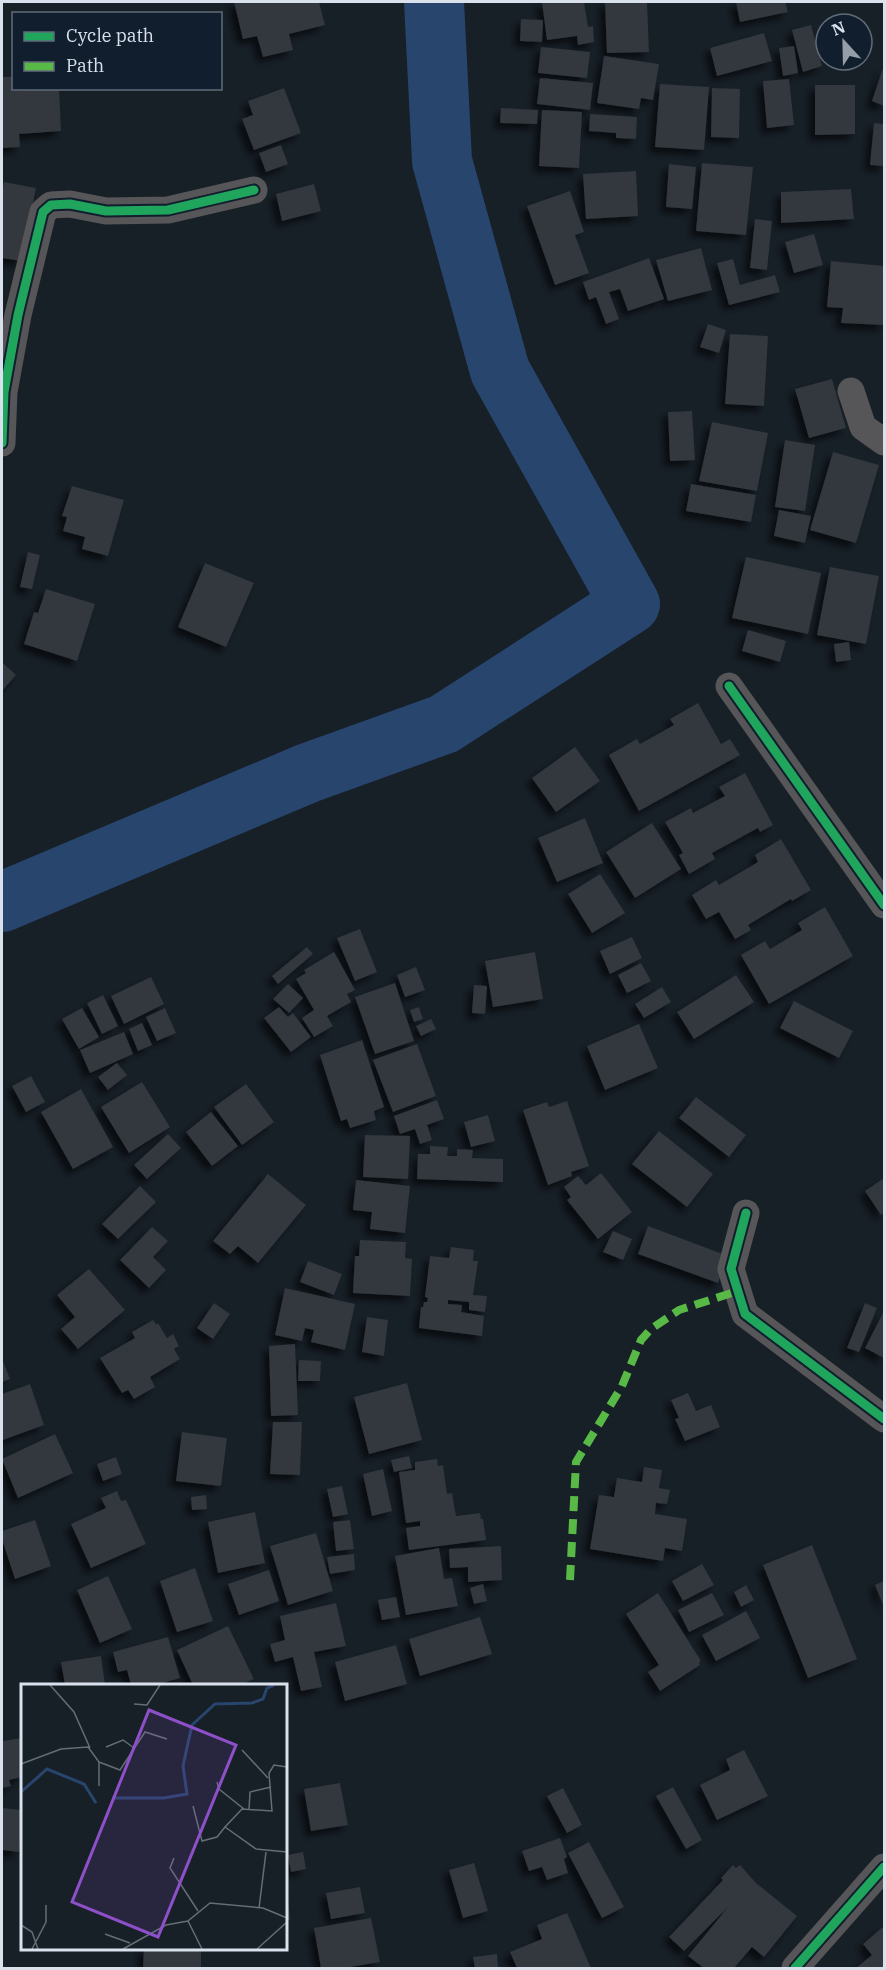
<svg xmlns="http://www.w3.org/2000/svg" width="886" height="1970" viewBox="0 0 886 1970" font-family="'IBM Plex Serif',serif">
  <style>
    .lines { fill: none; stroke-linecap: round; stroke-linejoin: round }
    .river { stroke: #28456d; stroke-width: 60 }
    .building { fill: #31373e; filter: url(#shadow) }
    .minor { stroke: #565557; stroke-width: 27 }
    .quiet { stroke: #58b947; stroke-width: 8; stroke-dasharray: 15 8; stroke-linecap: butt }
    .cycleway-casing { stroke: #111e2d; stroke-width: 13 }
    .cycleway { stroke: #20a55d; stroke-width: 9 }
    .inset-river { fill: none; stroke: #28456d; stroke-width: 3 }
    .inset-road { fill: none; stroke: #656d76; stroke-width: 1.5 }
    .view { fill: #8e50c8; fill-opacity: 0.15; stroke: #8e50c8; stroke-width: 3 }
    .inset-edge { fill: none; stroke: #d9e2ec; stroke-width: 3 }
  </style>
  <defs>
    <filter id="shadow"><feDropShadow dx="-5.5" dy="5.5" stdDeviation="3" flood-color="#0009"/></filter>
  </defs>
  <rect width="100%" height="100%" fill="#171f27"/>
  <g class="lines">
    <path class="river" d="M2,902L308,773L444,724L630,604L500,371L442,161L434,2"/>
  </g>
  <g class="building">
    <path d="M234,2H319L325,25L289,34L293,50L263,57L257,36L243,39Z"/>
    <path d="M542,2H584L588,27L593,26L594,42L578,45L577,36L547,40Z"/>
    <path d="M605,2H647L649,52L607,53Z"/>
    <path d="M736,2H785L788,12L740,22Z"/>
    <path d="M521,19L543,20L542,42L520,41Z"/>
    <path d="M811,25L822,66L803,72L792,30Z"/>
    <path d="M764,33L772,61L717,76L710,48Z"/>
    <path d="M794,46L798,73L783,76L779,48Z"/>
    <path d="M541,47L590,52L587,78L538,73Z"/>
    <path d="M604,56L659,64L653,100L641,98L639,109L597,103Z"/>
    <path d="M884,65V106L872,101Z"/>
    <path d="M2,77H12V91L59,88L61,131L19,134L20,147L2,148Z"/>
    <path d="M540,78L593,83L590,110L537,104Z"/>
    <path d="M789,79L794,125L767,128L763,81Z"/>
    <path d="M660,84L709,87L704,150L655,147Z"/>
    <path d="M815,85H855V134L815,135Z"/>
    <path d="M284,88L301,133L254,150L242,119L253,115L248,101Z"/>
    <path d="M712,88L740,89L739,138L711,137Z"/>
    <path d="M501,108L538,110L537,124L500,123Z"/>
    <path d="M542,110L582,112L579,168L539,166Z"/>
    <path d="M590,114L637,117L636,139L616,138V133L589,131Z"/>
    <path d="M874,123L884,124V166L870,165Z"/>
    <path d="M281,145L288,164L266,172L259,153Z"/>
    <path d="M702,163L753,167L746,235L696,231Z"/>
    <path d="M669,164L696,167L692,209L666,207Z"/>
    <path d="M636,171L638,216L586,219L583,174Z"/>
    <path d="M4,182L36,188L21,261L2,258V192Z"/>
    <path d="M314,184L321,211L282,221L276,194Z"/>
    <path d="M851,189L854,219L781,223V192Z"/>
    <path d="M570,191L584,232L575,235L589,273L555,285L527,206Z"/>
    <path d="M755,219L772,221L767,270L750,268Z"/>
    <path d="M814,234L823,265L794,273L785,242Z"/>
    <path d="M701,248L712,290L668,301L656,260Z"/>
    <path d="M649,258L664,299L628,311L620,289L609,292L619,319L606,324L596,297L589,300L583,282Z"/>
    <path d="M733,259L740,285L775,275L780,292L729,305L717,263Z"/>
    <path d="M831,261L884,266V325L841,323L843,308L827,307Z"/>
    <path d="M708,324L726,330L719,353L700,347Z"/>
    <path d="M730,334L768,336L764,406L725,404Z"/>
    <path d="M832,379L846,428L809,438L795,389Z"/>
    <path d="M692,411L695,460L670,461L668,412Z"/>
    <path d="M712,422L768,433L757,491L699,481Z"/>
    <path d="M785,440L815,445L805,511L775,507Z"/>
    <path d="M833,452L879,465L856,543L810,530Z"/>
    <path d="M691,484L756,495L751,522L686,511Z"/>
    <path d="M72,486L124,500L108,556L82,549L85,537L63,531L67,517L62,516Z"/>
    <path d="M779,510L811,516L805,543L774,536Z"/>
    <path d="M28,552L40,555L32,589L20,587Z"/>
    <path d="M746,557L821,573L808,634L732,618Z"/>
    <path d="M205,563L254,583L226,647L178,627Z"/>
    <path d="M830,567L879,576L866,644L817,635Z"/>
    <path d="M46,589L95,604L77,661L24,644L34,612L38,613Z"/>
    <path d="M748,630L786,641L780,662L742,651Z"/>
    <path d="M849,642L851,660L836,662L834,644Z"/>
    <path d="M2,662L16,675L2,691Z"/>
    <path d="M698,703L721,744L730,739L740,755L639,811L609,755L637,739L640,744L674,725L670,719Z"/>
    <path d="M575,747L600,781L556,812L532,778Z"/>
    <path d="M745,773L773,825L760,832L758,828L712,853L715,859L689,874L679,855L683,853L665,822L691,808L693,813L725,796L719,787Z"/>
    <path d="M585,818L603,863L557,882L538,838Z"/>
    <path d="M652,823L681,869L635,898L606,852Z"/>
    <path d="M781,839L811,890L792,901L791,899L748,925L751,930L735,939L719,912L706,919L692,895L716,880L719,885L758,862L755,855Z"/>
    <path d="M600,874L625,913L592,933L568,894Z"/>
    <path d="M825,907L853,956L769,1004L741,955L765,941L770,949L802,930L798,923Z"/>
    <path d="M360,929L377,972L355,981L337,938Z"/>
    <path d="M632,937L642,958L610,974L600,951Z"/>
    <path d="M307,947L313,954L278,984L272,976Z"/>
    <path d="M334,952L355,990L347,994L351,1002L327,1016L333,1026L314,1037L302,1018L314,1010L296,979L306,973L304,970Z"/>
    <path d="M535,952L543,999L493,1007L485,961Z"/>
    <path d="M641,963L651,981L627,993L618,975Z"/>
    <path d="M416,967L425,990L405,997L397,975Z"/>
    <path d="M736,975L754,1002L694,1039L677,1012Z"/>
    <path d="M151,977L164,1004L124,1024L111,996Z"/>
    <path d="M395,983L414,1041L375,1054L355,997Z"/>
    <path d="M288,984L303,998L289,1013L273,999Z"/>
    <path d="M474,985L487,986L485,1014L472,1013Z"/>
    <path d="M662,987L671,1002L644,1018L635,1004Z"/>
    <path d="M103,995L118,1026L102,1034L87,1003Z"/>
    <path d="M794,1001L853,1031L839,1058L780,1028Z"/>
    <path d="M279,1007L288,1017L293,1013L311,1037L291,1052L264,1018Z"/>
    <path d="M419,1007L423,1019L414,1022L410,1010Z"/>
    <path d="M82,1008L99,1037L79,1049L62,1019Z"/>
    <path d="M165,1008L176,1033L157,1041L146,1017Z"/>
    <path d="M431,1019L436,1029L421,1036L416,1026Z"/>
    <path d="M142,1023L152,1045L138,1051L129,1029Z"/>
    <path d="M639,1024L658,1068L605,1090L587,1046Z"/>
    <path d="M124,1032L133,1054L90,1073L80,1050Z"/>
    <path d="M362,1040L384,1107L374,1111L376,1120L350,1128L347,1119L341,1121L320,1055Z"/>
    <path d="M417,1044L436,1096L393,1112L373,1060Z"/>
    <path d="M117,1063L127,1075L108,1090L98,1077Z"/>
    <path d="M31,1076L45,1102L26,1112L12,1086Z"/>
    <path d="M142,1082L170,1127L129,1153L101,1107Z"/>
    <path d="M246,1084L274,1122L242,1145L214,1107Z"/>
    <path d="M81,1089L113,1147L73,1169L41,1112Z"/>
    <path d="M696,1097L746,1135L729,1157L679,1118Z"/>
    <path d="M437,1100L444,1119L427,1125L432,1140L420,1144L415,1129L400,1134L394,1116Z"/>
    <path d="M567,1101L589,1166L571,1172L572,1176L548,1185L523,1110L547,1102L549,1107Z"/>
    <path d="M211,1112L238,1146L212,1166L186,1132Z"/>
    <path d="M488,1115L495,1141L471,1147L464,1122Z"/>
    <path d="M659,1131L713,1174L687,1207L632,1164Z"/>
    <path d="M168,1134L181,1148L147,1179L134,1165Z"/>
    <path d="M365,1135L410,1136L408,1179L363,1177Z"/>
    <path d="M430,1146L448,1147L447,1156H457V1149L473,1150L472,1158L503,1159V1182L417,1179L418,1154H430Z"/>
    <path d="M601,1173L632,1212L598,1239L567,1200L571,1197L564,1187L578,1176L586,1185Z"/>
    <path d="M268,1174L306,1205L258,1263L238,1246L230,1254L213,1241Z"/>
    <path d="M884,1178V1213L881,1215L865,1191Z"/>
    <path d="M356,1180L410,1186L405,1233L370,1229L372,1212L353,1210Z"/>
    <path d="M140,1186L156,1202L118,1239L102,1224Z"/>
    <path d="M648,1226L728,1256L718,1283L638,1254Z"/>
    <path d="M152,1227L168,1241L153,1257L166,1270L149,1288L120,1260Z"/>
    <path d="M613,1231L632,1239L623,1260L603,1252Z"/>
    <path d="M360,1240L406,1242L405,1258L412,1259L410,1296L353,1293L355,1256H359Z"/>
    <path d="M451,1247L474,1250L473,1261H478L473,1295L487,1296L485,1312L469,1310V1302L448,1300V1304L462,1305L461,1312L484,1316L482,1336L419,1328L421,1307H423L424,1302H427L428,1298L425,1297L430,1256L449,1258Z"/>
    <path d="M308,1261L342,1274L334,1295L300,1282Z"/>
    <path d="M89,1269L125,1310L78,1349L61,1329L75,1317L57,1295Z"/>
    <path d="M285,1288L355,1304L345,1350L311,1342L314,1330L305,1328L302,1341L275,1335Z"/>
    <path d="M214,1303L230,1314L213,1339L197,1328Z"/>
    <path d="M865,1303L877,1308L859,1352L847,1348Z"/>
    <path d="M884,1311V1358L865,1348Z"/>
    <path d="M367,1317L388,1320L384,1356L362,1352Z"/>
    <path d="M153,1320L157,1325L158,1323L167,1338L173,1334L179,1346L174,1349L180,1359L150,1377L155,1387L134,1399L128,1390L122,1393L100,1358L135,1338L132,1332Z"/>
    <path d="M295,1344L298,1415L271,1416L269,1346Z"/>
    <path d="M299,1360L321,1361L320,1381H298Z"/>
    <path d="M3,1361L10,1379L2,1382V1362Z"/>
    <path d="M407,1383L422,1440L369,1454L354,1397Z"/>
    <path d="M30,1384L44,1425L3,1440L2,1394Z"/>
    <path d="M688,1393L696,1411L711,1405L720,1427L685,1441L675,1419L679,1418L671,1400Z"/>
    <path d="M273,1422H302L300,1475L270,1474Z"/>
    <path d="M182,1432L227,1438L221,1486L176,1481Z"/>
    <path d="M55,1434L73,1473L18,1498L2,1459Z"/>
    <path d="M409,1456L412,1468L394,1472L391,1460Z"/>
    <path d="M116,1457L122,1474L103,1481L97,1464Z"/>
    <path d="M437,1459L438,1466L443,1465L447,1494L452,1493L456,1516L480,1513L481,1519H483L486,1540L409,1550L406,1528L420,1526V1521L406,1523L399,1472L415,1470V1462Z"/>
    <path d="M644,1467L662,1470L659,1488L670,1490L667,1504L656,1503L655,1514L687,1519L682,1551L665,1548L663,1561L590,1549L599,1495L614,1497L617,1478L642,1482Z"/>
    <path d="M383,1469L392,1511L372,1516L363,1474Z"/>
    <path d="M342,1486L348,1514L333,1517L327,1489Z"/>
    <path d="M117,1491L121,1501L126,1500L146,1544L91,1568L71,1524L106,1508L101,1498Z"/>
    <path d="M206,1495L207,1509L192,1510L191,1497Z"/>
    <path d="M255,1512L265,1563L218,1573L208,1522Z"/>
    <path d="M35,1520L51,1566L15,1579L2,1539V1531Z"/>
    <path d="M350,1520L354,1549L336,1551L333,1522Z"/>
    <path d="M316,1533L333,1591L288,1605L270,1546Z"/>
    <path d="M812,1545L857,1659L808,1678L763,1565Z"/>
    <path d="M501,1546L502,1580L468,1582V1567L450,1568L449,1549Z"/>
    <path d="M439,1548L444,1579L452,1578L458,1606L406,1615L395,1556Z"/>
    <path d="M354,1554L355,1570L330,1574L327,1557Z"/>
    <path d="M702,1564L714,1585L683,1601L672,1581Z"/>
    <path d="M195,1568L213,1621L177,1632L160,1581Z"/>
    <path d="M269,1570L279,1601L239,1615L228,1584Z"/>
    <path d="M108,1576L132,1629L100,1643L77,1590Z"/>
    <path d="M884,1581V1607L875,1585Z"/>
    <path d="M483,1584L487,1601L474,1604L470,1588Z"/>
    <path d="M746,1585L754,1600L741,1607L734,1592Z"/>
    <path d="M658,1593L701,1661L699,1662L700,1665L660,1691L648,1672L659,1665L626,1614Z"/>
    <path d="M712,1593L724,1615L689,1632L678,1610Z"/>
    <path d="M396,1597L400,1617L382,1620L378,1600Z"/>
    <path d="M336,1603L346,1646L314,1652L322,1687L301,1691L293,1657L275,1662L270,1644L285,1640L280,1616Z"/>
    <path d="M746,1611L760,1638L716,1661L702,1635Z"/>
    <path d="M480,1617L492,1654L420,1676L409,1639Z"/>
    <path d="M228,1626L254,1679L241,1685H193L177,1650Z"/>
    <path d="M168,1637L180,1678L156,1685H131L127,1670L118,1672L113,1652Z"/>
    <path d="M396,1645L407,1684L345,1701L335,1662Z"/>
    <path d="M101,1656L105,1685H65L61,1662Z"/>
    <path d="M22,1738V1777L9,1780L11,1786L2,1788V1741Z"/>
    <path d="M744,1750L768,1796L717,1820L700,1785L730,1770L726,1759Z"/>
    <path d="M340,1783L348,1825L311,1831L304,1789Z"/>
    <path d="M673,1787L702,1840L686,1849L656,1796Z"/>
    <path d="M563,1788L582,1825L567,1833L547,1796Z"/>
    <path d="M2,1808L22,1810L19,1852L2,1850Z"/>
    <path d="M560,1838L567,1857L564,1859L568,1873L547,1880L542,1867L529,1871L522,1851Z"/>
    <path d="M589,1842L624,1907L602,1918L568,1853Z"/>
    <path d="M303,1852L306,1869L291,1872L288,1855Z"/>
    <path d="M474,1863L488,1911L463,1918L449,1870Z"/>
    <path d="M733,1865L736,1868L740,1865L756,1883L797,1916L764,1957L752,1947L734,1968H704L688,1956L728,1907L684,1951L669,1937L723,1880L721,1878Z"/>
    <path d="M360,1887L365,1913L331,1919L326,1893Z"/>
    <path d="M285,1890H287L290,1920L285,1921Z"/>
    <path d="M567,1913L591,1968H517L510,1952L542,1939L537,1925Z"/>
    <path d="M371,1918L380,1962L344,1968H321L314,1928Z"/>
    <path d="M884,1926V1968H856L872,1955L863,1944Z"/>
    <path d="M144,1948H201V1968H143Z"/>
    <path d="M497,1954L498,1968H475L473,1957Z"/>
  </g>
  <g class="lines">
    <g class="minor">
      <path d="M851,391L863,427L884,442"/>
      <path d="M2,443L4,392L18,315L43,212L51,205L70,204L106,211L168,210L254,190"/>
      <path d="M729,686L884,905"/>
      <path d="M746,1213L731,1269L745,1314L884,1419"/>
      <path d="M795,1968L884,1867"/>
    </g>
    <path class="quiet" d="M570,1580L576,1462L622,1386L641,1340L651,1329L679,1310L738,1291"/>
    <g class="cycleway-casing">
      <g id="cycleway">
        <path d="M2,443L4,392L18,315L43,212L51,205L70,204L106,211L168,210L254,190"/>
        <path d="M729,686L884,905"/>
        <path d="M746,1213L731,1269L745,1314L884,1419"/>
        <path d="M795,1968L884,1867"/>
      </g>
    </g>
    <use href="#cycleway" class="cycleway"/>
  </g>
  <g transform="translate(21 1684)">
    <rect width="266" height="266" fill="#171f27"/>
    <path class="inset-river" d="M0,108L26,85L63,100L75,119M91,114H143L166,110L162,82L171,41L194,20L231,19L242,15L246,4L253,1"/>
    <path class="inset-road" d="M29,1L53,28L69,64M113,20L126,21L139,1M85,63L102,56L113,64M221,66L247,94M78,78L99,86L124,48L146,55M0,80L40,65L67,63L78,78V102M266,83L253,81L248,89L251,127L221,125L204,143L235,165L266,168M196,98L198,105L223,125M172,122L181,157L196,153L204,143M228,126L229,108L250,103M153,174L149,184L177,227M238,224L245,168M0,241L11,248L17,265M84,250L109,259M11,265L25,238V221M102,265L145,241L167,237M181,265L167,237L189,219L242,224L266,234M236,265L266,238"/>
    <path class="view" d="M128,26L215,61L137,253L51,218Z"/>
    <rect width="266" height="266" class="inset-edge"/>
  </g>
  <rect width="886" height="1970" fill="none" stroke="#d9e2ec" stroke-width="6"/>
  <rect x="12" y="12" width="210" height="78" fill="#111e2d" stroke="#616c79" stroke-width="1.5"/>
  <rect x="24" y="32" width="30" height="9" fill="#20a55d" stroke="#616c79" stroke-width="1.5"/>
  <text x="66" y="42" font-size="18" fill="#d9e2ec">Cycle path</text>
  <rect x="24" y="62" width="30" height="9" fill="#58b947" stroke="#616c79" stroke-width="1.5"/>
  <text x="66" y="72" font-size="18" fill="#d9e2ec">Path</text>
  <g transform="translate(844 42) rotate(338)"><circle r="28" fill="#111e2d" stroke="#616c79" stroke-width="1.5"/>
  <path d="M0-4.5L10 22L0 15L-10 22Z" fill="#959ea7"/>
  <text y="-9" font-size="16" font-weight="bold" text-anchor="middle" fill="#d9e2ec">N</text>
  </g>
</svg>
